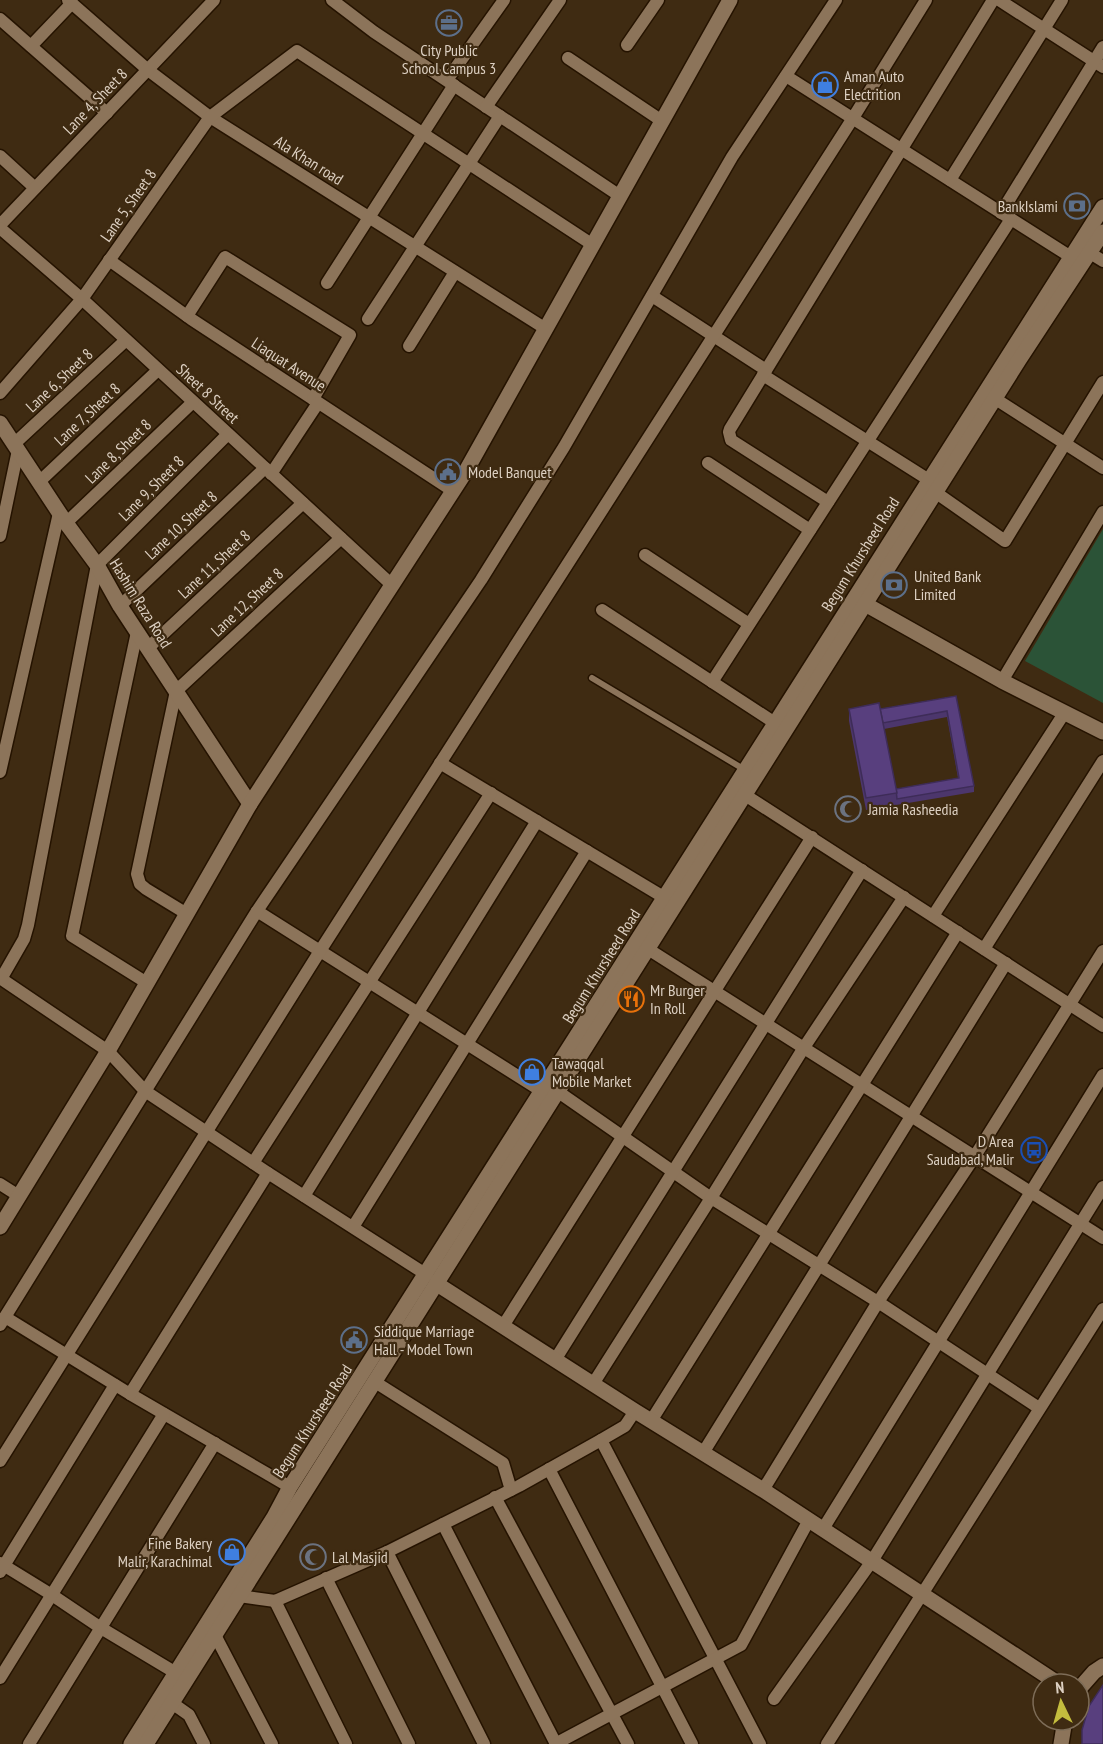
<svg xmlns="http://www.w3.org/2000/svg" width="1103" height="1744" viewBox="0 0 1103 1744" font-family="'PT Sans Narrow',sans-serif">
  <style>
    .green { fill: #2b5337 }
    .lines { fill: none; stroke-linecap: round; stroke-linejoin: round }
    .lane-casing { stroke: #251300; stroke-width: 9 }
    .street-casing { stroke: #251300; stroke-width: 15 }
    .secondary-casing { stroke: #251300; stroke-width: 18 }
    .lane { stroke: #8c745a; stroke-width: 6 }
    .street { stroke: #8c745a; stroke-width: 12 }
    .secondary { stroke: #8c745a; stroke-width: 15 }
    .wall { fill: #4c366c; fill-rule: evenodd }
    .building { fill: #583f7e; stroke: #3e2c58; stroke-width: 1.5 }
    .labels { text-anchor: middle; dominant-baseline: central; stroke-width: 4.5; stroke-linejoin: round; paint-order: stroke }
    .poi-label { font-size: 16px; fill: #ddd0c2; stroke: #3f2b12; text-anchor: start }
    .street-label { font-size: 16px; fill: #ddd0c2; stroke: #3f2b12 }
  </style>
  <rect width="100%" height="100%" fill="#3f2b12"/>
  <path class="green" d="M1103,529V703L1025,661Z"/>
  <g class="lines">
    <g class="lane-casing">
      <path id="lane" d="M592,678L745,770"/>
    </g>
    <g class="street-casing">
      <g id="street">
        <path d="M68,0L148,70L210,117L546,329"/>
        <path d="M332,0L374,32L620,196"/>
        <path d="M999,0L1103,67"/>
        <path d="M0,19L107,113"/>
        <path d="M627,45L658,0"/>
        <path d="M31,46L72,3"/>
        <path d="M568,58L662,121"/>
        <path d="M786,76L1071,257"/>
        <path d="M447,80L504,0"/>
        <path d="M486,107L560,0"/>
        <path d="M0,156L35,188"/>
        <path d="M950,180L1062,0"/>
        <path d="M1001,213L1103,47"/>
        <path d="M0,225L214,0"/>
        <path d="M0,228L82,299L392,585"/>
        <path d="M1090,253L1103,261"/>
        <path d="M109,260L191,319L453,491"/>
        <path d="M327,283L454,85"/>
        <path d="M652,296L766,370"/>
        <path d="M187,316L225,257L350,335L313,399"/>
        <path d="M368,319L500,116"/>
        <path d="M409,346L455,272"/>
        <path d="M763,375L929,480"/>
        <path d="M0,393L82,299L210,117L297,51L593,245"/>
        <path d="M994,398L1103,468"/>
        <path d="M14,444L126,340"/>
        <path d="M708,463L810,530"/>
        <path d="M271,474L318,403"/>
        <path d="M39,482L158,370"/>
        <path d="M935,492L1005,541L1103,382"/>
        <path d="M828,502L731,440L729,432L730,429L993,0"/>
        <path d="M66,523L193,402"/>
        <path d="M0,536L18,450"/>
        <path d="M645,555L749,624"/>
        <path d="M120,606L265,468"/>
        <path d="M602,610L775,723"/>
        <path d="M137,632L72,936L147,983"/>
        <path d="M148,648L303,503"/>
        <path d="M1002,681L1103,512"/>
        <path d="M712,682L1011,219"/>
        <path d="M440,763L665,898"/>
        <path d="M0,772L59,513"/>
        <path d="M745,795L1103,1026"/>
        <path d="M257,911L543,1092"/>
        <path d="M187,914L146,889L140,884L137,874L176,691L341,538"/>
        <path d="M933,916L1065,712"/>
        <path d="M648,949L1103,1238"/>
        <path d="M984,949L1103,761"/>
        <path d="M0,978L108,1051L145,1091L268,1173L427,1275"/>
        <path d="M1,979L24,939L28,925L97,565L228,434"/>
        <path d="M557,1091L711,1198L878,1302L1039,1408"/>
        <path d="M253,1163L491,793"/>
        <path d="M0,1184L19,1196"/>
        <path d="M304,1196L537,821"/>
        <path d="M353,1227L587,851"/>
        <path d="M5,1317L130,1394L290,1487"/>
        <path d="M0,1325L257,911L481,580L564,447L732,157L836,0"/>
        <path d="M503,1326L812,837"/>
        <path d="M555,1360L862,870"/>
        <path d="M375,1382L503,1463L511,1490"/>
        <path d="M593,1384L711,1198L803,1049L904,897"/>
        <path d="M130,1394L268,1173"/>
        <path d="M651,1421L958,932"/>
        <path d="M601,1440L760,1744"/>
        <path d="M703,1453L1006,963"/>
        <path d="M0,1461L320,951L853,118L926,0"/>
        <path d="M549,1469L692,1744"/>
        <path d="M763,1490L878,1302L975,1156L1103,951"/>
        <path d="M495,1497L628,1744"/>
        <path d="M443,1524L556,1744"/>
        <path d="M823,1529L1103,1075"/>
        <path d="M387,1552L484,1744"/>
        <path d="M0,1563L52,1595L101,1628L176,1673"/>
        <path d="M0,1572L115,1385"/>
        <path d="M326,1578L409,1744"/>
        <path d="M239,1596L275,1601L387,1552L519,1486L601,1440L625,1426L635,1411"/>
        <path d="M275,1601L346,1744"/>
        <path d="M215,1635L272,1744"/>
        <path d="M0,1678L164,1414"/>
        <path d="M774,1699L872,1561L1103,1187"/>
        <path d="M172,1703L189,1715L204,1744"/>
        <path d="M29,1744L215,1443"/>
        <path d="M555,1744L741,1645L809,1520"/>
        <path d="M827,1744L1103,1309"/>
      </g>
    </g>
    <g class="secondary-casing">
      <g id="secondary">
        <path d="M0,423L66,523L97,565L120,606L250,804"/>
        <path d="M865,604L1002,681L1103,732"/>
        <path d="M0,1227L108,1051L250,804L466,471L730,0"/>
        <path d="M437,1284L635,1411L763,1490L1059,1684"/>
        <path d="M1079,1689L1094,1672L1103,1666"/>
        <path d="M131,1744L274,1517L290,1487C564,1062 830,632 1103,207"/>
        <path d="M146,1744L1019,360L1103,232"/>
        <path d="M1061,1744L1065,1720"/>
      </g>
    </g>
    <use href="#lane" class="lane"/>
    <use href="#street" class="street"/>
    <use href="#secondary" class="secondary"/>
  </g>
  <path class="wall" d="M956,696L974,786V792L866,810L849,721V709H880ZM947,717L958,778L896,789L884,729Z"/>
  <g class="building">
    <path d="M956,696L974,786L897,799L896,789L959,778L947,711L883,723L880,709Z"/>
    <path d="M879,703L897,793L866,798L849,709Z"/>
    <path d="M1103,1685V1744H1082V1730L1089,1706Z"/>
  </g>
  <defs>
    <g id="office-ring" transform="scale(1.35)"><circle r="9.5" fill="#3f2b12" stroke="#5c6f8a" stroke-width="1.5"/><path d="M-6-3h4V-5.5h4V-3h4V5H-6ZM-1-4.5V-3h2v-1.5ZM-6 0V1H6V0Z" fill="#5c6f8a"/></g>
    <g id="shop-ring" transform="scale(1.35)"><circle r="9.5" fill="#3f2b12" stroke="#3f7fe0" stroke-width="1.5"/><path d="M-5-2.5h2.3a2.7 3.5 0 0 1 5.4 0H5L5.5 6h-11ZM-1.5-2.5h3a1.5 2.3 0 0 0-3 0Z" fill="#3f7fe0"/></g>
    <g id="bank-ring" transform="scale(1.35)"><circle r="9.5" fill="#3f2b12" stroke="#5c6f8a" stroke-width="1.5"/><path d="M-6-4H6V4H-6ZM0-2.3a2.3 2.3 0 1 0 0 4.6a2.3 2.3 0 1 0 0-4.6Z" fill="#5c6f8a"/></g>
    <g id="civic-ring" transform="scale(1.35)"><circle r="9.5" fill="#3f2b12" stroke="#5c6f8a" stroke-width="1.5"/><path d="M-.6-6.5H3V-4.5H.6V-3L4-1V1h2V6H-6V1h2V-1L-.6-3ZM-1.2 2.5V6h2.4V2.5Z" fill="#5c6f8a"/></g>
    <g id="mosque-ring" transform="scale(1.35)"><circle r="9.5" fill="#3f2b12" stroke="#6b7280" stroke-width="1.5"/><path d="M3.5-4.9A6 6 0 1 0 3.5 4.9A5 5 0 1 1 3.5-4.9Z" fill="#6b7280"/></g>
    <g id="restaurant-ring" transform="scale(1.35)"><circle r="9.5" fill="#3f2b12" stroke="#e8710a" stroke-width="1.5"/><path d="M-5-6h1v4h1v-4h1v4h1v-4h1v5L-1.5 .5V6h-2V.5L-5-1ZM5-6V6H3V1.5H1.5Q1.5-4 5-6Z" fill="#e8710a"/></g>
    <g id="bus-ring" transform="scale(1.35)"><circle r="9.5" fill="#3f2b12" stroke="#1a4fb4" stroke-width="1.5"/><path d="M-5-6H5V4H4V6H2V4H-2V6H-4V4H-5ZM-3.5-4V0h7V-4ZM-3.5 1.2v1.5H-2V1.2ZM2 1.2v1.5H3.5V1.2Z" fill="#1a4fb4"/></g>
  </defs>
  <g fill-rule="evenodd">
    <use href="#office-ring" x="449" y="23"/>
    <use href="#shop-ring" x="825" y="85"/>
    <use href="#bank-ring" x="1077" y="206"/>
    <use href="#civic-ring" x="448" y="472"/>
    <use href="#bank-ring" x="894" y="585"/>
    <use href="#mosque-ring" x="848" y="809"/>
    <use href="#restaurant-ring" x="631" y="999"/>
    <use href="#shop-ring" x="532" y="1072"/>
    <use href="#bus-ring" x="1034" y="1150"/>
    <use href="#civic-ring" x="354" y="1340"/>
    <use href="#shop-ring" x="232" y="1552"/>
    <use href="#mosque-ring" x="313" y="1557"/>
  </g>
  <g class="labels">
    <g class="poi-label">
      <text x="449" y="50" text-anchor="middle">City Public<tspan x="449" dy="18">School Campus 3</tspan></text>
      <text x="844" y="76">Aman Auto<tspan x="844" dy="18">Electrition</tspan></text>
      <text x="1058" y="206" text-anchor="end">BankIslami</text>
      <text x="468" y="472">Model Banquet</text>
      <text x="914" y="576">United Bank<tspan x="914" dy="18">Limited</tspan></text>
      <text x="868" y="809">Jamia Rasheedia</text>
      <text x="650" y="990">Mr Burger<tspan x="650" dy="18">In Roll</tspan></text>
      <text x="552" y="1063">Tawaqqal<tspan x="552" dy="18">Mobile Market</tspan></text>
      <text x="1014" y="1141" text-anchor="end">D Area<tspan x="1014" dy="18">Saudabad, Malir</tspan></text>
      <text x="374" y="1331">Siddique Marriage<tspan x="374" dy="18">Hall - Model Town</tspan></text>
      <text x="212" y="1543" text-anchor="end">Fine Bakery<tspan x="212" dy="18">Malir, Karachimal</tspan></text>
      <text x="332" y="1557">Lal Masjid</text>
    </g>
    <g class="street-label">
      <text transform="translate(95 101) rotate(-46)">Lane 4, Sheet 8</text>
      <text transform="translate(309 160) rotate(32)">Ala Khan road</text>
      <text transform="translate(128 205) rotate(-55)">Lane 5, Sheet 8</text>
      <text transform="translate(289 364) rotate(33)">Liaquat Avenue</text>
      <text transform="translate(59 380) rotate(-43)">Lane 6, Sheet 8</text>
      <text transform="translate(208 393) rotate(43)">Sheet 8 Street</text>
      <text transform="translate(87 414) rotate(-43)">Lane 7, Sheet 8</text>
      <text transform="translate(118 451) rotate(-44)">Lane 8, Sheet 8</text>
      <text transform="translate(151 488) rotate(-45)">Lane 9, Sheet 8</text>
      <text transform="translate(181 525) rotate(-43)">Lane 10, Sheet 8</text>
      <text transform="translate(860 554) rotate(-58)">Begum Khursheed Road</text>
      <text transform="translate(214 564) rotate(-43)">Lane 11, Sheet 8</text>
      <text transform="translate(247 602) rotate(-43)">Lane 12, Sheet 8</text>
      <text transform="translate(141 603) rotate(58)">Hashim Raza Road</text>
      <text transform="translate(601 966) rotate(-58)">Begum Khursheed Road</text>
      <text transform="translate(312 1421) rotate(-57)">Begum Khursheed Road</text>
    </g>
  </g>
  <g transform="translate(1061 1702) rotate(355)"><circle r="28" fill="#3f2b12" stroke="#7e6d58" stroke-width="1.5"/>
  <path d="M0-4.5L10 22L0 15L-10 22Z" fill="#c4bd3e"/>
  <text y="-9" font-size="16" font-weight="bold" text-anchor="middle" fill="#ddd0c2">N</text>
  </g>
</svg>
